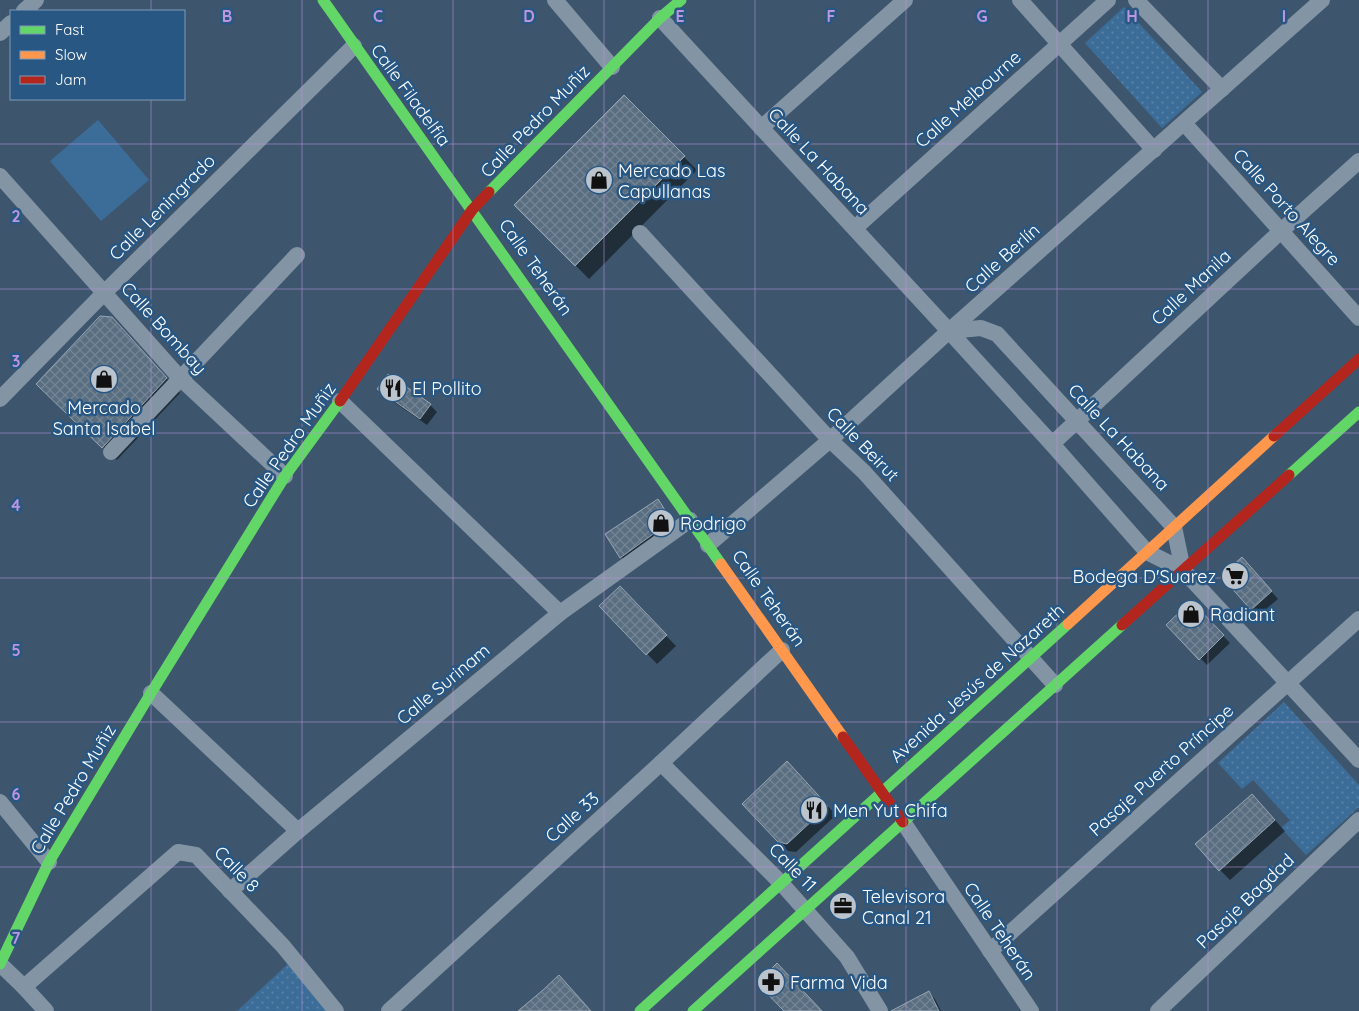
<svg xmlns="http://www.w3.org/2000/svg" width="1359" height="1011" viewBox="0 0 1359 1011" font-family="Quicksand,sans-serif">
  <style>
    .green { fill: #3c6d99 }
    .park { fill: url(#park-dots) }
    .shadow { fill: #0007 }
    .building { fill: url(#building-cross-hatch); stroke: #96a5b3 }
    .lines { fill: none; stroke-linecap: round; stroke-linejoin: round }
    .street { stroke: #8394a4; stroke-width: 16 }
    .fast { stroke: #63d668; stroke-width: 11 }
    .slow { stroke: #ff974d; stroke-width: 11 }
    .jam { stroke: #b3261e; stroke-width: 11 }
    .grid { fill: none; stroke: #bd96df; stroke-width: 1; stroke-opacity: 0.55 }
    .labels { text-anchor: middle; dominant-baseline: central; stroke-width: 5; stroke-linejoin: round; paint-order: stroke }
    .street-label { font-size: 18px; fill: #fff; stroke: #285783 }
    .poi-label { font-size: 18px; fill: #fff; stroke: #285783; text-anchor: start }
    .grid-label { font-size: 16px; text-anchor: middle; font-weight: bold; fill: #bd96df; stroke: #285783; stroke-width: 5; stroke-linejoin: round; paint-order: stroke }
  </style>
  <defs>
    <pattern id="park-dots" width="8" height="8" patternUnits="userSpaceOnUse" patternTransform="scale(1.25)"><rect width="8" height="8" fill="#3c6d99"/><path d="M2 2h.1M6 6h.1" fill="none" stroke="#5983a8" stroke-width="1.8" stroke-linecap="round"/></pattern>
    <pattern id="building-cross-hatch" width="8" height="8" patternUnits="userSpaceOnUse" patternTransform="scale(1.25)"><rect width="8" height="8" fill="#5a6e81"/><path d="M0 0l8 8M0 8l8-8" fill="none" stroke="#738494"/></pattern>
  </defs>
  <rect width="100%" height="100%" fill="#3d566e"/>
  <path class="green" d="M98,120L149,180L101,221L50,161Z"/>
  <g class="park">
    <path d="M1124,7L1202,92L1162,128L1085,43Z"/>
    <path d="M1284,702L1359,785V807L1306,855L1281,828L1290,820L1253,780L1242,789L1218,763Z"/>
    <path d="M289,963L335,1011H237Z"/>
  </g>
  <g class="shadow">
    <path d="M624,97L697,170L589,279L516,205Z"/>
    <path d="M125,332L180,393L117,460L51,398Z"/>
    <path d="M379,389L430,405L437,412L427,425L385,396Z"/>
    <path d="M657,501L664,508L676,526L628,564L621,557Z"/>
    <path d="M1248,565L1278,599L1258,616L1252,609Z"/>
    <path d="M620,588L676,646L657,664L601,606Z"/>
    <path d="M1191,603L1230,643L1207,665L1168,625Z"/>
    <path d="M796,772L836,815L796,852L788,851L779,842Z"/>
    <path d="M1252,795L1285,831L1230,880L1220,870Z"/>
    <path d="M929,993L935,999L941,1011H901Z"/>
  </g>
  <g class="building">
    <path d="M624,95L685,156L575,266L514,205Z"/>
    <path d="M100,316L112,317L167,378L102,448L36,384Z"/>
    <path d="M388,374L431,404L420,419L377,389Z"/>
    <path d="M658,499L670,518L667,524L620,558L605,534Z"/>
    <path d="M1242,557L1272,591L1251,610L1221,576Z"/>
    <path d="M620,586L667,635L646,655L599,606Z"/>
    <path d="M1191,601L1224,635L1199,660L1166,625Z"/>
    <path d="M787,761L828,806L787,844L778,842L742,804Z"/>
    <path d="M1252,794L1275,820L1219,871L1195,844Z"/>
    <path d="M777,963L822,1011H784L757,983Z"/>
    <path d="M559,975L591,1011H518L543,990Z"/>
    <path d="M929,991L939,1011H891Z"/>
  </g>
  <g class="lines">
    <g class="street">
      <path d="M555,0L612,67"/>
      <path d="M1020,0L1154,150"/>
      <path d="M1136,0L1222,89"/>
      <path d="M24,11L36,0"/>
      <path d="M660,18L949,331L1052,444L1147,552L1183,570L1359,760"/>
      <path d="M0,33L11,23"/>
      <path d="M1184,123L1359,318"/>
      <path d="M761,128L905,0"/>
      <path d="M0,176L180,378L285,476"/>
      <path d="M855,228L1108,0"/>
      <path d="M640,233L830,440L864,472L1055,685"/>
      <path d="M949,331L981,328L997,334L1174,527L1183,570"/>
      <path d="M0,399L105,292L354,46"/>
      <path d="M340,401L560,613"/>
      <path d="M1052,444L1281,231L1359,161"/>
      <path d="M111,452L297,255"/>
      <path d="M708,545L830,440L949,331L1322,0"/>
      <path d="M151,693L298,831"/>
      <path d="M661,763L782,884L847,957L880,1011"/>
      <path d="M0,802L49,862"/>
      <path d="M903,822L1031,1011"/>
      <path d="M230,891L298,831L560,613L690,520"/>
      <path d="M990,951L1359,619"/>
      <path d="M0,964L24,987L46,1011"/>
      <path d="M24,987L178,852L196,855L283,946L336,1011"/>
      <path d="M389,1011L661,763L782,650"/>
      <path d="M1158,1011L1359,820"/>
    </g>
    <g class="fast">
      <path d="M323,0L721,564"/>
      <path d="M489,192L660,18L681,0"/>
      <path d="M1289,475L1359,412"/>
      <path d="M0,964L49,862L151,693L285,476L340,401"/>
      <path d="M640,1011L1068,624"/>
      <path d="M693,1011L1122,625"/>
    </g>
    <g class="slow">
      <path d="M721,564L843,737"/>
      <path d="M1068,624L1274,436"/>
    </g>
    <g class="jam">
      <path d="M340,401L472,210L489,192"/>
      <path d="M1274,436L1359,359"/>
      <path d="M1122,625L1289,475"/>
      <path d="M843,737L903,822"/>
    </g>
  </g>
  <path class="grid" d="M151,0V11M302,0V1011M453,0V1011M604,0V1011M755,0V1011M906,0V1011M1057,0V1011M1208,0V1011M151,99V1011M0,144H1359M0,289H1359M0,433H1359M0,578H1359M0,722H1359M0,867H1359"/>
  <defs>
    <g id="shop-disc" transform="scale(1.4375)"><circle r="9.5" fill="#bbc4cc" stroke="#285783"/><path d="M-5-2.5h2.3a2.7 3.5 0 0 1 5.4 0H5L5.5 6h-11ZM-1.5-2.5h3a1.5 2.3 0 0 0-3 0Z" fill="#111"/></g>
    <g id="restaurant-disc" transform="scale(1.4375)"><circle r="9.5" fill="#bbc4cc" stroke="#285783"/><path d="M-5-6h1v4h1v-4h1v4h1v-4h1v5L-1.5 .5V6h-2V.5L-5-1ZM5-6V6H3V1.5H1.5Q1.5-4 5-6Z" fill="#111"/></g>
    <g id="supermarket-disc" transform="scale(1.4375)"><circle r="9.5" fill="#bbc4cc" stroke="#285783"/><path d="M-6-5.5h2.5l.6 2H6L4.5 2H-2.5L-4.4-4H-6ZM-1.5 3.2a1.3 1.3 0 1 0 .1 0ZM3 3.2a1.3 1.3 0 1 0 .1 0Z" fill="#111"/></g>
    <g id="office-disc" transform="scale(1.4375)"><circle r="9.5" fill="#bbc4cc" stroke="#285783"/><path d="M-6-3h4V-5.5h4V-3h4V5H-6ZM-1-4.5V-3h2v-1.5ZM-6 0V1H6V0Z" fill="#111"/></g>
    <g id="pharmacy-disc" transform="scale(1.4375)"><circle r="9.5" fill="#bbc4cc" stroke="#285783"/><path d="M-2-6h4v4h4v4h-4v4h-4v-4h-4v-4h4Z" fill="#111"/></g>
  </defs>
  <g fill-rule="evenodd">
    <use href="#shop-disc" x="599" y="180"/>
    <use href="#shop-disc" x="104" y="379"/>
    <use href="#restaurant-disc" x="393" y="388"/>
    <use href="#shop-disc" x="661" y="523"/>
    <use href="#supermarket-disc" x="1235" y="576"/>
    <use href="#shop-disc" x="1191" y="614"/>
    <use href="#restaurant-disc" x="814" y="810"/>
    <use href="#office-disc" x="843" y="906"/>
    <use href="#pharmacy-disc" x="771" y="982"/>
  </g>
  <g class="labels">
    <g class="street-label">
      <text transform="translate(411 95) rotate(54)">Calle Filadelfia</text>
      <text transform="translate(968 99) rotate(-42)">Calle Melbourne</text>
      <text transform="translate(535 121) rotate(-46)">Calle Pedro Muñiz</text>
      <text transform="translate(819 161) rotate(47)">Calle La Habana</text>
      <text transform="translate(162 207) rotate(-45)">Calle Leningrado</text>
      <text transform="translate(1287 207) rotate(48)">Calle Porto Alegre</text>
      <text transform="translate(1002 258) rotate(-42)">Calle Berlín</text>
      <text transform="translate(536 267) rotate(55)">Calle Teherán</text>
      <text transform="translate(1191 287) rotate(-43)">Calle Manila</text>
      <text transform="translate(164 328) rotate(48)">Calle Bombay</text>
      <text transform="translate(1119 437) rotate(47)">Calle La Habana</text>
      <text transform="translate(863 444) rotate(46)">Calle Beirut</text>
      <text transform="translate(289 445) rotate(-55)">Calle Pedro Muñiz</text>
      <text transform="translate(769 598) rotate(55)">Calle Teherán</text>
      <text transform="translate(977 683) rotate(-42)">Avenida Jesús de Nazareth</text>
      <text transform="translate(443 684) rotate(-40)">Calle Surinam</text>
      <text transform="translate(1161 770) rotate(-42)">Pasaje Puerto Príncipe</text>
      <text transform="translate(73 789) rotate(-59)">Calle Pedro Muñiz</text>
      <text transform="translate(572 817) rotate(-42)">Calle 33</text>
      <text transform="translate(793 867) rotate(46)">Calle 11</text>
      <text transform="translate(237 869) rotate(46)">Calle 8</text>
      <text transform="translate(1245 901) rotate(-44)">Pasaje Bagdad</text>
      <text transform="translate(1000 931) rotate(56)">Calle Teherán</text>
    </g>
    <g class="poi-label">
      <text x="618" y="170">Mercado Las<tspan x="618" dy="21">Capullanas</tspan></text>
      <text x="412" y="388">El Pollito</text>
      <text x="104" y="407" text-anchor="middle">Mercado<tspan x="104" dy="21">Santa Isabel</tspan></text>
      <text x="680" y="523">Rodrigo</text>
      <text x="1216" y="576" text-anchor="end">Bodega D'Suarez</text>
      <text x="1210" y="614">Radiant</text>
      <text x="833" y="810">Men Yut Chifa</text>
      <text x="862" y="896">Televisora<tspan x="862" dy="21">Canal 21</tspan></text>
      <text x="790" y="982">Farma Vida</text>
    </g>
  </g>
  <g class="grid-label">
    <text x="227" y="22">B</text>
    <text x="378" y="22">C</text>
    <text x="529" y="22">D</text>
    <text x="680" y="22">E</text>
    <text x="831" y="22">F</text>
    <text x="982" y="22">G</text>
    <text x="1132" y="22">H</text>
    <text x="1284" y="22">I</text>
    <text x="16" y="222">2</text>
    <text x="16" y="367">3</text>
    <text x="16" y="511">4</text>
    <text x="16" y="656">5</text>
    <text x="16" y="800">6</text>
    <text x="16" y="944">7</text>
  </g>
  <rect x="10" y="10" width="175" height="90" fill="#285783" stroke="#7e9ab5"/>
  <rect x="20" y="26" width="25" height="8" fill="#63d668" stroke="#7e9ab5"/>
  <text x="55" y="35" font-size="15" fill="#ffffff">Fast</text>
  <rect x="20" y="51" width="25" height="8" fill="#ff974d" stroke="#7e9ab5"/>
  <text x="55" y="60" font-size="15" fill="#ffffff">Slow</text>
  <rect x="20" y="76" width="25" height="8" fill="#b3261e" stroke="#7e9ab5"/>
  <text x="55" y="85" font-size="15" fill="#ffffff">Jam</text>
</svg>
